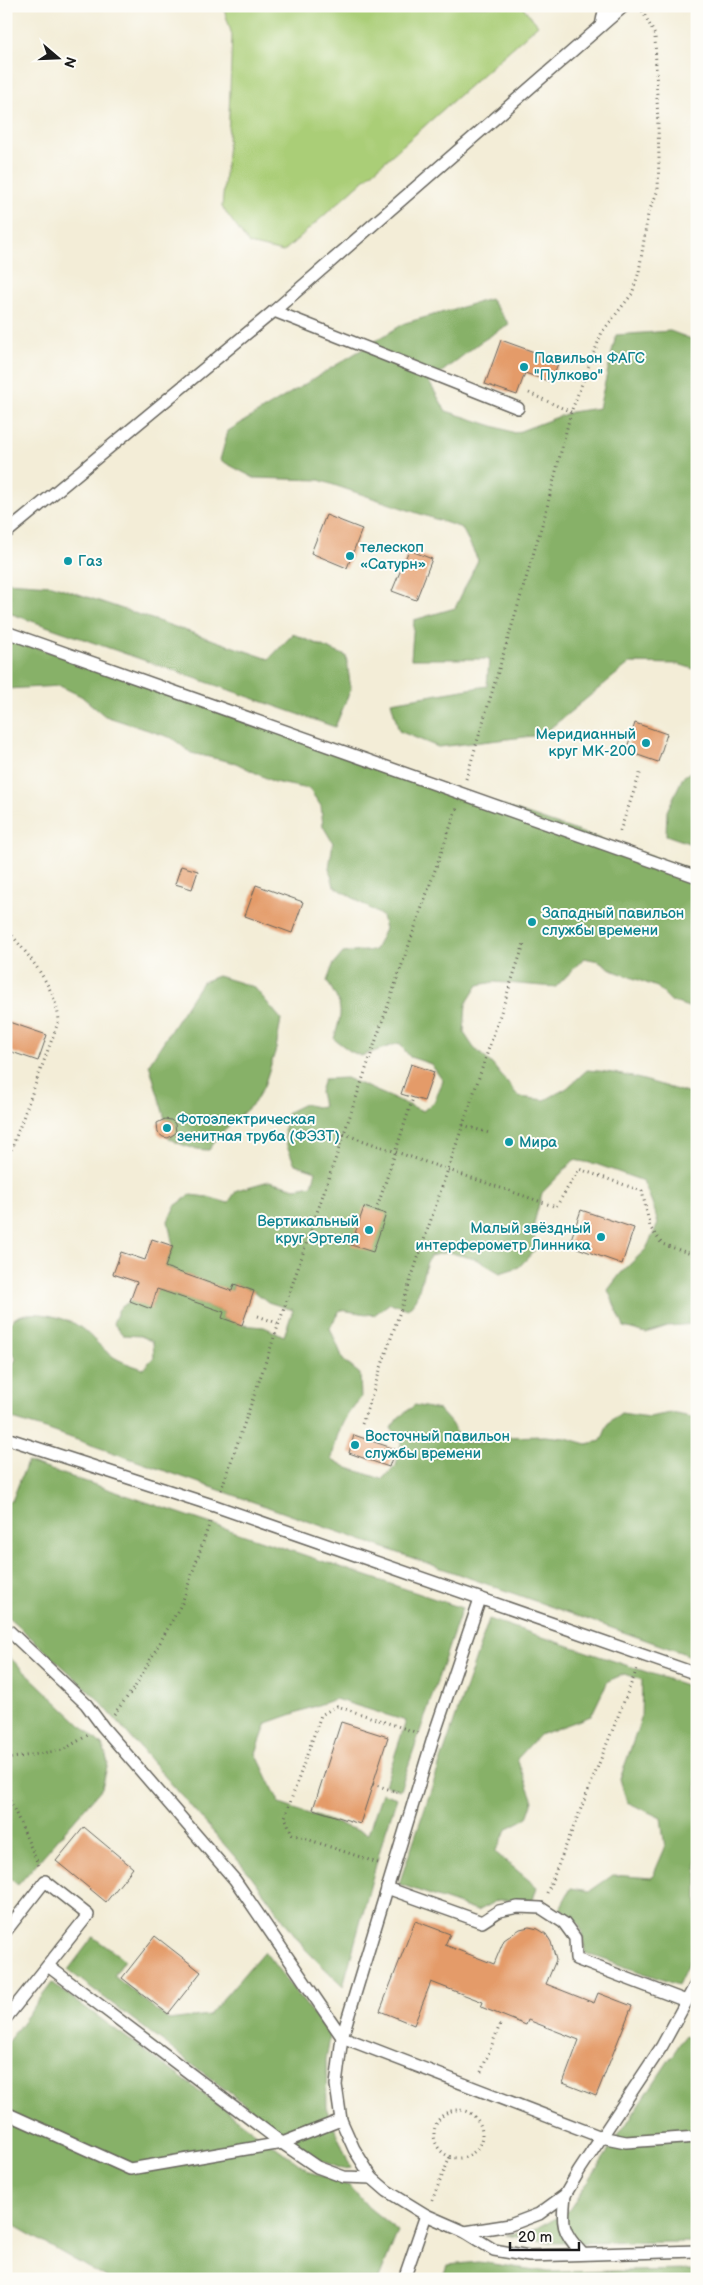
<svg xmlns="http://www.w3.org/2000/svg" width="703" height="2285" viewBox="0 0 703 2285" font-family="'Balsamiq Sans',sans-serif">
  <style>
    .green { fill: #aace77; stroke: #63754a }
    .forest { fill: #87b168; stroke: #526642 }
    .building { fill: #e49b69 }
    .lines { fill: none; stroke-linecap: round; stroke-linejoin: round }
    .lane-casing { stroke: #67655d; stroke-width: 14 }
    .path { stroke: #67655d; stroke-width: 3; stroke-dasharray: 1 4; stroke-linecap: butt }
    .lane { stroke: #fff; stroke-width: 11 }
    .culture-dot { fill: #0f9aa8; stroke: #fdfcf7; stroke-width: 2 }
    .labels { text-anchor: middle; dominant-baseline: central; stroke-width: 4; stroke-linejoin: round; paint-order: stroke }
    .culture-label { font-size: 15px; fill: #0d838f; stroke: #fdfcf7; text-anchor: start }
  </style>
  <rect width="100%" height="100%" fill="#fdfcf7"/>
  <filter id="ink" filterUnits="userSpaceOnUse"><feTurbulence type="fractalNoise" baseFrequency=".02" numOctaves="2"/><feDisplacementMap in="SourceGraphic" scale="10" xChannelSelector="R" yChannelSelector="G"/><feConvolveMatrix kernelMatrix="1 2 1 2 8 2 1 2 1" color-interpolation-filters="sRGB"/></filter>
  <filter id="wash" filterUnits="userSpaceOnUse"><feTurbulence type="fractalNoise" baseFrequency=".0096" numOctaves="4" result="noise"/><feDisplacementMap in="SourceGraphic" scale="20" xChannelSelector="R" yChannelSelector="G"/><feGaussianBlur stdDeviation="1.12" result="paint"/><feColorMatrix in="noise" values="0 0 0 0 0 0 0 0 0 0 0 0 0 0 0 0 0 1.4 0 .05"/><feComposite in="paint" operator="in"/></filter>
  <g filter="url(#wash)">
    <rect width="100%" height="100%" fill="#f3edd7"/>
    <path class="green" d="M223,6H522L538,25L283,252L249,244L222,207L228,143L232,35Z"/>
    <g class="forest">
      <path d="M490,299L509,324L479,343L429,382L446,411L515,433L571,412L599,408L616,335L670,331L697,341V670L678,664L630,663L542,735L438,747L399,731L391,702L487,686L489,659H411L414,620L455,608L478,560L462,528L319,480L254,478L220,460L228,431L405,323Z"/>
      <path d="M6,582L52,585L269,659L293,634L346,656L351,689L335,727L6,612Z"/>
      <path d="M6,638L81,662L697,872V1010L671,1001L657,987L614,971L599,961L584,958L556,987L494,982L478,985L466,1004L464,1033L474,1048L492,1064L519,1097L545,1100L567,1088L587,1070C625,1072 660,1085 697,1096V1322L695,1324L668,1326L646,1333L624,1327L608,1290L621,1273L646,1249L658,1224L653,1205L643,1181L596,1164L574,1160L542,1193L534,1223V1251L519,1267L500,1273L478,1260L448,1252L430,1256C420,1273 422,1297 408,1309L390,1303L374,1315L340,1310L330,1328L344,1361L360,1374L361,1398C342,1419 337,1432 332,1459L348,1468L382,1479L396,1466L401,1443L391,1428L398,1418L415,1405L439,1410L450,1422L463,1442L479,1443L501,1437L545,1436L566,1438L587,1444L601,1441L609,1422L621,1413L649,1417L671,1413L697,1418V1658L46,1429L6,1417V1375L16,1359C11,1351 6,1343 6,1334C9,1302 58,1315 75,1324C89,1332 98,1346 111,1355C120,1362 132,1365 143,1369L154,1357L153,1342L141,1336L123,1335L113,1323L119,1309L130,1301L151,1308L157,1289L224,1312L222,1318L242,1325L264,1327L284,1336L293,1310L268,1302L254,1291L234,1284L231,1291L165,1267L173,1246L168,1221L175,1206L190,1195L208,1197L228,1203L237,1190L269,1181L296,1188L312,1185L316,1171L295,1164C286,1145 280,1132 288,1112L304,1104L316,1107L323,1106L320,1092L324,1079L346,1078L423,1111L434,1102L443,1081L431,1064L410,1057L399,1043L361,1056L350,1051L334,1039C343,1009 343,1008 327,981L333,965L343,953L375,950L385,929L382,916L334,886L329,868L333,843L323,826L321,806L309,789L274,782L236,763L191,753L172,738L105,716L81,696L60,686L6,689Z"/>
      <path d="M697,767V846L666,835L667,811L683,777Z"/>
      <path d="M218,976L254,987L281,1019L276,1049L264,1086L254,1103L223,1131L209,1150C194,1150 181,1145 168,1138L174,1135L175,1124L171,1120L165,1119L149,1064L202,982Z"/>
      <path d="M27,1462L462,1608L400,1790L385,1785L406,1721L335,1699L267,1723L256,1753L280,1804L368,1834L382,1793L397,1798L383,1839L343,1986L306,1950L249,1873L95,1696L6,1615V1500L12,1501Z"/>
      <path d="M489,1619L697,1689V1945L678,1985L585,1953C584,1928 581,1922 560,1908L571,1888L590,1891L613,1875L652,1878L665,1848L661,1818L627,1802L620,1779L641,1719L642,1680L624,1674L608,1681L591,1716L539,1735L517,1759L533,1801L527,1818L508,1828L495,1852L537,1887L533,1900H498L477,1911L399,1884Z"/>
      <path d="M6,1654L103,1746L108,1763L102,1788L18,1885L6,1875Z"/>
      <path d="M93,1937L125,1960L114,1976L169,2020L209,2015L264,1951L330,2036L326,2060L327,2110L351,2168L343,2169L318,2160L68,1970Z"/>
      <path d="M52,1983L310,2172L350,2186L368,2207L398,2231L379,2279H108L6,2221V2044Z"/>
      <path d="M685,2036L697,2043V2242L556,2243L506,2235L533,2230L569,2210Z"/>
      <path d="M479,2262L549,2272L697,2270V2279H443L448,2265Z"/>
    </g>
    <g id="blocks">
      <g class="building">
        <path d="M501,340L559,361L551,382L525,373L517,395L485,384Z"/>
        <path d="M326,515L362,529L347,568L311,553Z"/>
        <path d="M409,550L432,559L416,600L392,591Z"/>
        <path d="M635,723L667,734L658,762L626,751Z"/>
        <path d="M181,866L198,871L192,889L175,884Z"/>
        <path d="M256,885L303,902L292,933L245,916Z"/>
        <path d="M6,1021L47,1035L38,1061L6,1050Z"/>
        <path d="M411,1064L434,1072L424,1101L401,1094Z"/>
        <path d="M165,1119L171,1120L175,1124L176,1133L168,1138L163,1137L158,1133L157,1123Z"/>
        <path d="M364,1207L386,1214L373,1252L351,1245Z"/>
        <path d="M581,1210L634,1228L622,1264L569,1245Z"/>
        <path d="M152,1239L173,1246L165,1267L232,1291L234,1284L254,1291L242,1325L222,1318L224,1312L157,1289L151,1309L130,1301L137,1282L113,1274L121,1252L145,1260Z"/>
        <path d="M354,1435L395,1449L389,1467L349,1453Z"/>
        <path d="M341,1722L388,1737L360,1824L313,1809Z"/>
        <path d="M84,1827L133,1868L106,1902L56,1861Z"/>
        <path d="M415,1921L450,1934L445,1945L494,1964L504,1940L520,1929L529,1927L538,1929L546,1934L551,1942L556,1960L546,1984L594,2003L598,1993L632,2006L596,2096L563,2083L579,2040L528,2020L526,2025L481,2007L483,2002L431,1982L414,2025L380,2011Z"/>
        <path d="M155,1936L201,1972L168,2014L122,1978Z"/>
      </g>
    </g>
  </g>
  <g filter="url(#ink)">
    <use href="#blocks" fill-opacity="0" stroke="#67655d" stroke-width="1"/>
    <g class="lines">
      <g class="lane-casing">
        <g id="lane">
          <path d="M601,26L605,6"/>
          <path d="M274,311L518,408"/>
          <path d="M6,533L274,311L624,6"/>
          <path d="M6,632L697,877"/>
          <path d="M6,1438L215,1506L697,1674"/>
          <path d="M480,1599L433,1738L342,2037L336,2085L341,2120L354,2149L372,2178L387,2191L426,2215L465,2232L510,2225L539,2214L565,2195L579,2171L662,2046L697,1982"/>
          <path d="M6,1628L86,1704L103,1727L235,1880L342,2037L601,2137L626,2142L697,2137"/>
          <path d="M387,1888L482,1922L499,1911L518,1907L541,1908L564,1923L575,1938L576,1959L686,2001"/>
          <path d="M6,1931L45,1881L88,1915L6,2018"/>
          <path d="M48,1966L282,2143L317,2167L344,2177L372,2178"/>
          <path d="M6,2113L130,2169L282,2143L341,2120"/>
          <path d="M565,2195C562,2224 561,2231 582,2253"/>
          <path d="M465,2232L494,2250L529,2256L697,2251"/>
          <path d="M404,2279L426,2215"/>
        </g>
      </g>
      <g class="path">
        <path d="M6,8L8,6"/>
        <path d="M529,393L571,412"/>
        <path d="M466,779L545,515L571,412L602,332L632,294L639,272L648,214L658,190L659,158L655,35L641,8"/>
        <path d="M620,831L641,771"/>
        <path d="M6,928C28,955 55,985 59,1020L6,1164"/>
        <path d="M463,1125L489,1133"/>
        <path d="M344,1134L556,1207L579,1169L642,1191L650,1227L662,1244L697,1256"/>
        <path d="M376,1211L413,1098"/>
        <path d="M258,1316L280,1324"/>
        <path d="M362,1424L525,941"/>
        <path d="M221,1490C301,1263 376,1035 457,808"/>
        <path d="M114,1714L135,1687L182,1603L210,1522"/>
        <path d="M6,1759L63,1750L88,1735"/>
        <path d="M373,1784L400,1793"/>
        <path d="M6,1791L39,1866"/>
        <path d="M378,1863L292,1834L285,1817L321,1715L337,1706L418,1733"/>
        <path d="M547,1893L637,1669"/>
        <path d="M481,2072L501,2022"/>
        <circle cx="458" cy="2134" r="24"/>
        <path d="M432,2200L450,2157"/>
      </g>
      <use href="#lane" class="lane"/>
    </g>
  </g>
  <g class="culture-dot">
    <circle cx="524" cy="367" r="5"/>
    <circle cx="350" cy="556" r="5"/>
    <circle cx="68" cy="561" r="5"/>
    <circle cx="646" cy="743" r="5"/>
    <circle cx="532" cy="922" r="5"/>
    <circle cx="167" cy="1128" r="5"/>
    <circle cx="509" cy="1142" r="5"/>
    <circle cx="369" cy="1230" r="5"/>
    <circle cx="601" cy="1237" r="5"/>
    <circle cx="355" cy="1445" r="5"/>
  </g>
  <g class="labels">
    <g class="culture-label">
      <text x="534" y="358">Павильон ФАГС<tspan x="534" dy="17">"Пулково"</tspan></text>
      <text x="360" y="547">телескоп<tspan x="360" dy="17">«Сатурн»</tspan></text>
      <text x="78" y="561">Газ</text>
      <text x="636" y="734" text-anchor="end">Меридианный<tspan x="636" dy="17">круг МК-200</tspan></text>
      <text x="542" y="913">Западный павильон<tspan x="542" dy="17">службы времени</tspan></text>
      <text x="177" y="1119">Фотоэлектрическая<tspan x="177" dy="17">зенитная труба (ФЭЗТ)</tspan></text>
      <text x="519" y="1142">Мира</text>
      <text x="359" y="1221" text-anchor="end">Вертикальный<tspan x="359" dy="17">круг Эртеля</tspan></text>
      <text x="591" y="1228" text-anchor="end">Малый звёздный<tspan x="591" dy="17">интерферометр Линника</tspan></text>
      <text x="365" y="1436">Восточный павильон<tspan x="365" dy="17">службы времени</tspan></text>
    </g>
  </g>
  <rect width="703" height="2285" fill="none" stroke="#fdfcf7" stroke-width="25"/>
  <g transform="translate(58 58) rotate(109)" stroke="#fdfcf7" stroke-width="4" paint-order="stroke">
  <path d="M0-4L9 19L0 12L-9 19Z" fill="#1c1c1c"/>
  <text y="-8" font-size="14" font-weight="bold" text-anchor="middle" fill="#1c1c1c">N</text>
  </g>
  <path d="M510 2242v8h69v-8" fill="none" stroke="#1c1c1c" stroke-width="2.5"/>
  <text x="518" y="2242" font-size="15" fill="#1c1c1c" stroke="#fdfcf7" stroke-width="4" paint-order="stroke">20 m</text>
</svg>
